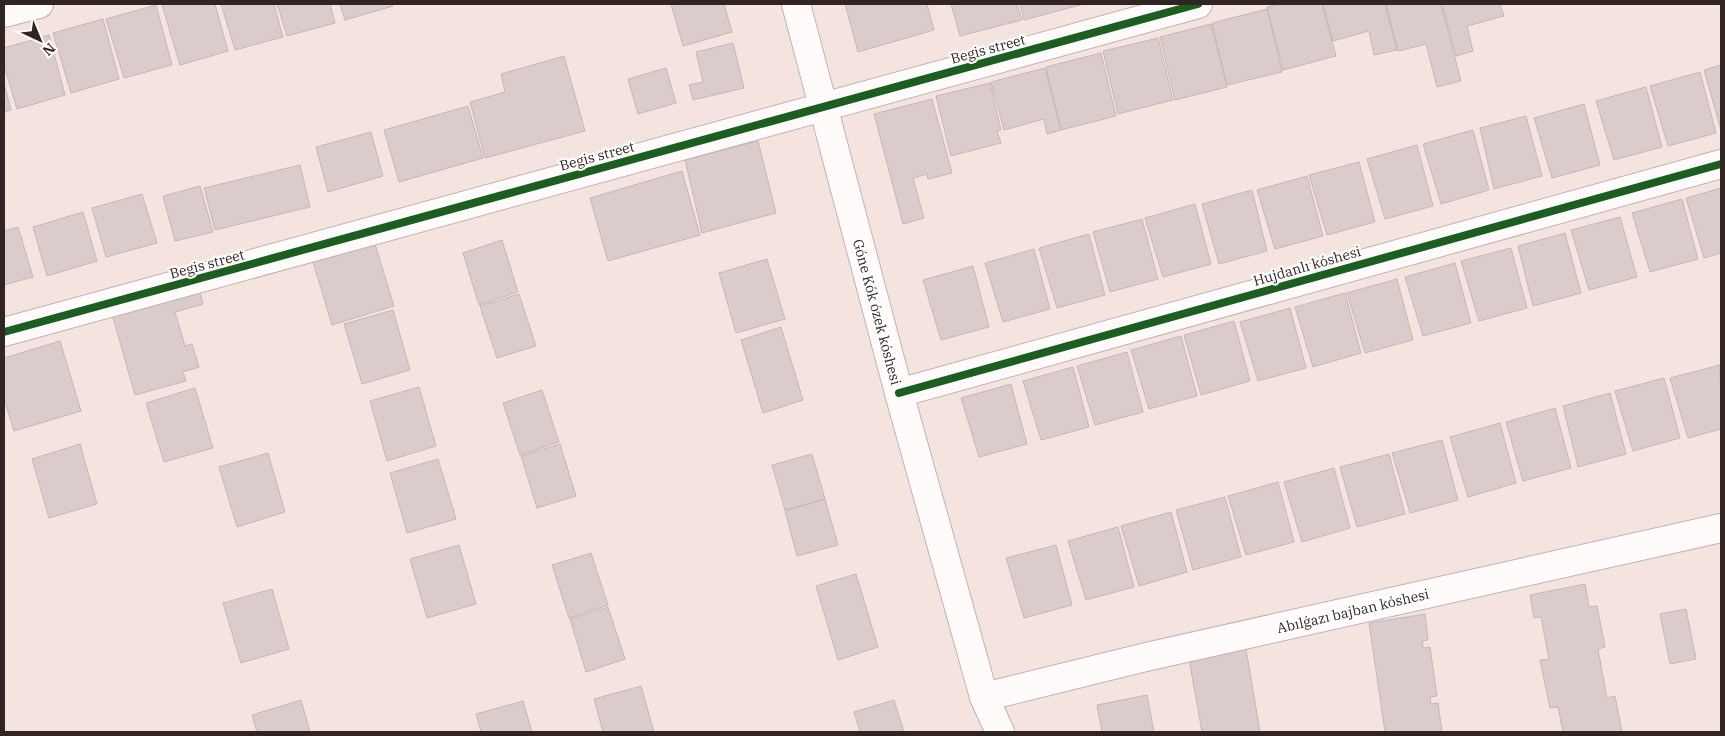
<svg xmlns="http://www.w3.org/2000/svg" width="1725" height="736" viewBox="0 0 1725 736" font-family="'IBM Plex Serif',serif">
  <style>
    .building { fill: #dacbcc; stroke: #c6b8b8 }
    .lines { fill: none; stroke-linecap: round; stroke-linejoin: round }
    .minor-casing { stroke: #c1b3b1; stroke-width: 30 }
    .minor { stroke: #fefbfa; stroke-width: 28 }
    .cycleway-casing { stroke: #fff; stroke-width: 11 }
    .cycleway { stroke: #1b5e20; stroke-width: 8 }
    .labels { text-anchor: middle; dominant-baseline: central; stroke-width: 4.5; stroke-linejoin: round; paint-order: stroke }
    .street-label { font-size: 14px; fill: #312523; stroke: #fff }
  </style>
  <rect width="100%" height="100%" fill="#f5e3e0"/>
  <g class="building">
    <path d="M167,4H215L228,51L180,65L162,5Z"/>
    <path d="M221,4H274L283,37L235,50Z"/>
    <path d="M277,4H330L335,23L287,36Z"/>
    <path d="M340,4H392L393,6L345,20Z"/>
    <path d="M671,4H724L732,32L683,46Z"/>
    <path d="M845,4H927L934,30L858,52Z"/>
    <path d="M951,4H1017L1022,20L960,36Z"/>
    <path d="M1020,4H1084L1024,20Z"/>
    <path d="M1280,4H1322L1336,56L1283,70L1267,7Z"/>
    <path d="M1323,4H1385L1397,50L1374,55L1369,31L1333,41Z"/>
    <path d="M1386,4H1441L1461,81L1437,87L1426,44L1398,51Z"/>
    <path d="M1442,4H1500L1504,16L1467,26L1473,51L1456,56Z"/>
    <path d="M156,5L172,65L124,78L106,19Z"/>
    <path d="M1267,9L1282,72L1227,85L1212,23Z"/>
    <path d="M103,19L119,79L71,93L53,33Z"/>
    <path d="M1211,24L1227,87L1175,100L1160,37Z"/>
    <path d="M49,35L65,95L17,109L4,65V48Z"/>
    <path d="M1158,38L1173,100L1118,114L1103,51Z"/>
    <path d="M733,43L744,88L693,100L689,85L703,82L696,52Z"/>
    <path d="M1101,53L1116,116L1061,130L1046,67Z"/>
    <path d="M564,56L585,131L485,158L470,102L505,92L501,74Z"/>
    <path d="M1721,65V130L1704,70Z"/>
    <path d="M666,68L676,103L638,114L628,79Z"/>
    <path d="M1045,68L1061,130L1047,134L1044,119L1004,130L991,82Z"/>
    <path d="M1700,72L1716,133L1668,146L1650,86Z"/>
    <path d="M4,83L11,110L4,112Z"/>
    <path d="M990,83L1001,130L997,131L1001,143L951,156L936,96Z"/>
    <path d="M1646,87L1662,147L1614,160L1596,101Z"/>
    <path d="M932,99L952,173L928,179L927,174L913,178L924,218L903,224L874,114Z"/>
    <path d="M1584,104L1600,165L1552,178L1534,118Z"/>
    <path d="M468,106L483,158L399,182L384,130Z"/>
    <path d="M1526,116L1542,176L1494,189L1480,128Z"/>
    <path d="M1473,130L1489,190L1441,204L1423,144Z"/>
    <path d="M371,132L383,176L328,192L316,147Z"/>
    <path d="M758,141L776,213L702,233L685,160Z"/>
    <path d="M1417,145L1433,206L1385,219L1367,159Z"/>
    <path d="M1359,162L1375,222L1327,235L1309,175Z"/>
    <path d="M300,165L310,207L215,230L204,188Z"/>
    <path d="M682,171L700,235L608,261L590,198Z"/>
    <path d="M1307,176L1323,236L1275,249L1257,190Z"/>
    <path d="M200,186L213,232L175,241L163,196Z"/>
    <path d="M1721,188V253L1704,258L1686,198Z"/>
    <path d="M1252,190L1267,251L1219,264L1202,204Z"/>
    <path d="M142,194L157,243L106,257L92,208Z"/>
    <path d="M1682,199L1698,259L1650,272L1632,213Z"/>
    <path d="M1195,204L1211,264L1163,277L1145,218Z"/>
    <path d="M83,212L97,261L47,276L33,227Z"/>
    <path d="M1620,217L1637,277L1589,290L1571,230Z"/>
    <path d="M1142,219L1158,279L1110,292L1093,232Z"/>
    <path d="M18,227L33,277L4,285V231Z"/>
    <path d="M1565,233L1581,293L1533,306L1518,246Z"/>
    <path d="M1089,234L1105,295L1057,308L1039,248Z"/>
    <path d="M502,240L518,292L479,305L463,253Z"/>
    <path d="M375,244L394,306L332,325L313,262Z"/>
    <path d="M1511,248L1527,308L1479,321L1461,261Z"/>
    <path d="M1034,249L1050,309L1003,322L985,263Z"/>
    <path d="M767,259L785,319L736,333L719,273Z"/>
    <path d="M1455,263L1471,323L1423,336L1405,277Z"/>
    <path d="M973,266L989,327L941,340L923,280Z"/>
    <path d="M1397,279L1413,340L1365,353L1347,293Z"/>
    <path d="M199,289L203,304L175,312L185,346L192,344L199,367L183,372L186,381L135,395L112,314Z"/>
    <path d="M1345,293L1361,353L1313,367L1295,307Z"/>
    <path d="M519,294L536,346L497,358L480,306Z"/>
    <path d="M1290,308L1306,368L1258,381L1240,322Z"/>
    <path d="M393,310L410,370L362,384L344,324Z"/>
    <path d="M1234,321L1250,381L1201,395L1184,335Z"/>
    <path d="M781,327L803,400L763,413L741,340Z"/>
    <path d="M1181,336L1197,396L1149,409L1131,350Z"/>
    <path d="M60,341L81,411L14,431L4,398V358Z"/>
    <path d="M1127,352L1143,412L1095,425L1077,366Z"/>
    <path d="M1720,365L1721,429L1688,438L1670,378Z"/>
    <path d="M1073,367L1089,427L1041,440L1023,381Z"/>
    <path d="M1664,378L1680,438L1633,451L1615,391Z"/>
    <path d="M1011,384L1027,444L979,457L961,398Z"/>
    <path d="M419,387L436,446L387,461L370,401Z"/>
    <path d="M195,388L213,448L164,462L146,403Z"/>
    <path d="M542,390L559,442L520,455L503,403Z"/>
    <path d="M1610,393L1626,454L1578,467L1563,406Z"/>
    <path d="M1555,408L1571,468L1523,481L1506,422Z"/>
    <path d="M1500,423L1516,483L1468,497L1450,437Z"/>
    <path d="M1442,440L1458,500L1410,513L1392,453Z"/>
    <path d="M80,444L97,504L49,518L32,459Z"/>
    <path d="M560,444L576,496L537,508L521,456Z"/>
    <path d="M268,453L285,512L237,527L219,467Z"/>
    <path d="M812,454L825,499L785,510L772,465Z"/>
    <path d="M1389,454L1405,514L1357,527L1340,467Z"/>
    <path d="M438,459L456,519L407,533L390,473Z"/>
    <path d="M1334,468L1350,528L1302,542L1284,482Z"/>
    <path d="M1278,482L1294,542L1246,555L1228,496Z"/>
    <path d="M1225,497L1241,557L1193,570L1176,510Z"/>
    <path d="M825,499L838,545L797,556L785,511Z"/>
    <path d="M1171,512L1187,572L1139,586L1121,526Z"/>
    <path d="M1118,527L1134,587L1086,600L1068,541Z"/>
    <path d="M459,545L476,604L427,618L410,559Z"/>
    <path d="M1056,545L1072,605L1024,618L1006,558Z"/>
    <path d="M591,553L608,605L569,618L552,565Z"/>
    <path d="M856,574L878,647L838,660L816,586Z"/>
    <path d="M1585,584L1589,607L1597,606L1605,647L1598,649L1607,698L1615,696L1622,732H1563L1558,707L1550,708L1540,660L1549,659L1541,617L1534,618L1530,595Z"/>
    <path d="M272,589L289,649L241,663L223,603Z"/>
    <path d="M608,607L625,659L586,672L570,619Z"/>
    <path d="M1686,609L1696,659L1670,664L1660,614Z"/>
    <path d="M1425,614L1428,640L1422,641L1423,645V648L1430,647L1437,696L1430,697L1431,704L1438,703L1442,732H1385L1369,623Z"/>
    <path d="M1246,649L1260,732H1202L1189,659Z"/>
    <path d="M641,686L654,732H603L594,699Z"/>
    <path d="M1147,695L1154,732H1102L1097,705Z"/>
    <path d="M301,700L310,732H257L252,715Z"/>
    <path d="M894,700L904,732H860L854,712Z"/>
    <path d="M523,701L532,732H481L476,714Z"/>
  </g>
  <g class="lines">
    <g class="minor-casing">
      <g id="minor">
        <path d="M796,4L899,393L984,697L1000,732"/>
        <path d="M4,13L39,4"/>
        <path d="M4,332L1198,4"/>
        <path d="M899,393L1721,164"/>
        <path d="M984,697L1146,657L1721,528"/>
      </g>
    </g>
    <use href="#minor" class="minor"/>
    <g class="cycleway-casing">
      <g id="cycleway">
        <path d="M4,332L1198,4"/>
        <path d="M899,393L1721,164"/>
      </g>
    </g>
    <use href="#cycleway" class="cycleway"/>
  </g>
  <g class="labels">
    <g class="street-label">
      <text transform="translate(988 49) rotate(-15)">Begis street</text>
      <text transform="translate(597 156) rotate(-15)">Begis street</text>
      <text transform="translate(207 264) rotate(-15)">Begis street</text>
      <text transform="translate(1307 266) rotate(-16)">Hujdanlı kóshesi</text>
      <text transform="translate(877 312) rotate(75)">Góne Kók ózek kóshesi</text>
      <text transform="translate(1353 611) rotate(-13)">Abılǵazı bajban kóshesi</text>
    </g>
  </g>
  <rect width="1725" height="736" fill="none" stroke="#312523" stroke-width="10"/>
  <g transform="translate(40 40) rotate(136)" stroke="#ffffff" stroke-width="4" paint-order="stroke">
  <path d="M0-4L9 19L0 12L-9 19Z" fill="#312523"/>
  <text y="-8" font-size="14" font-weight="bold" text-anchor="middle" fill="#312523">N</text>
  </g>
</svg>
